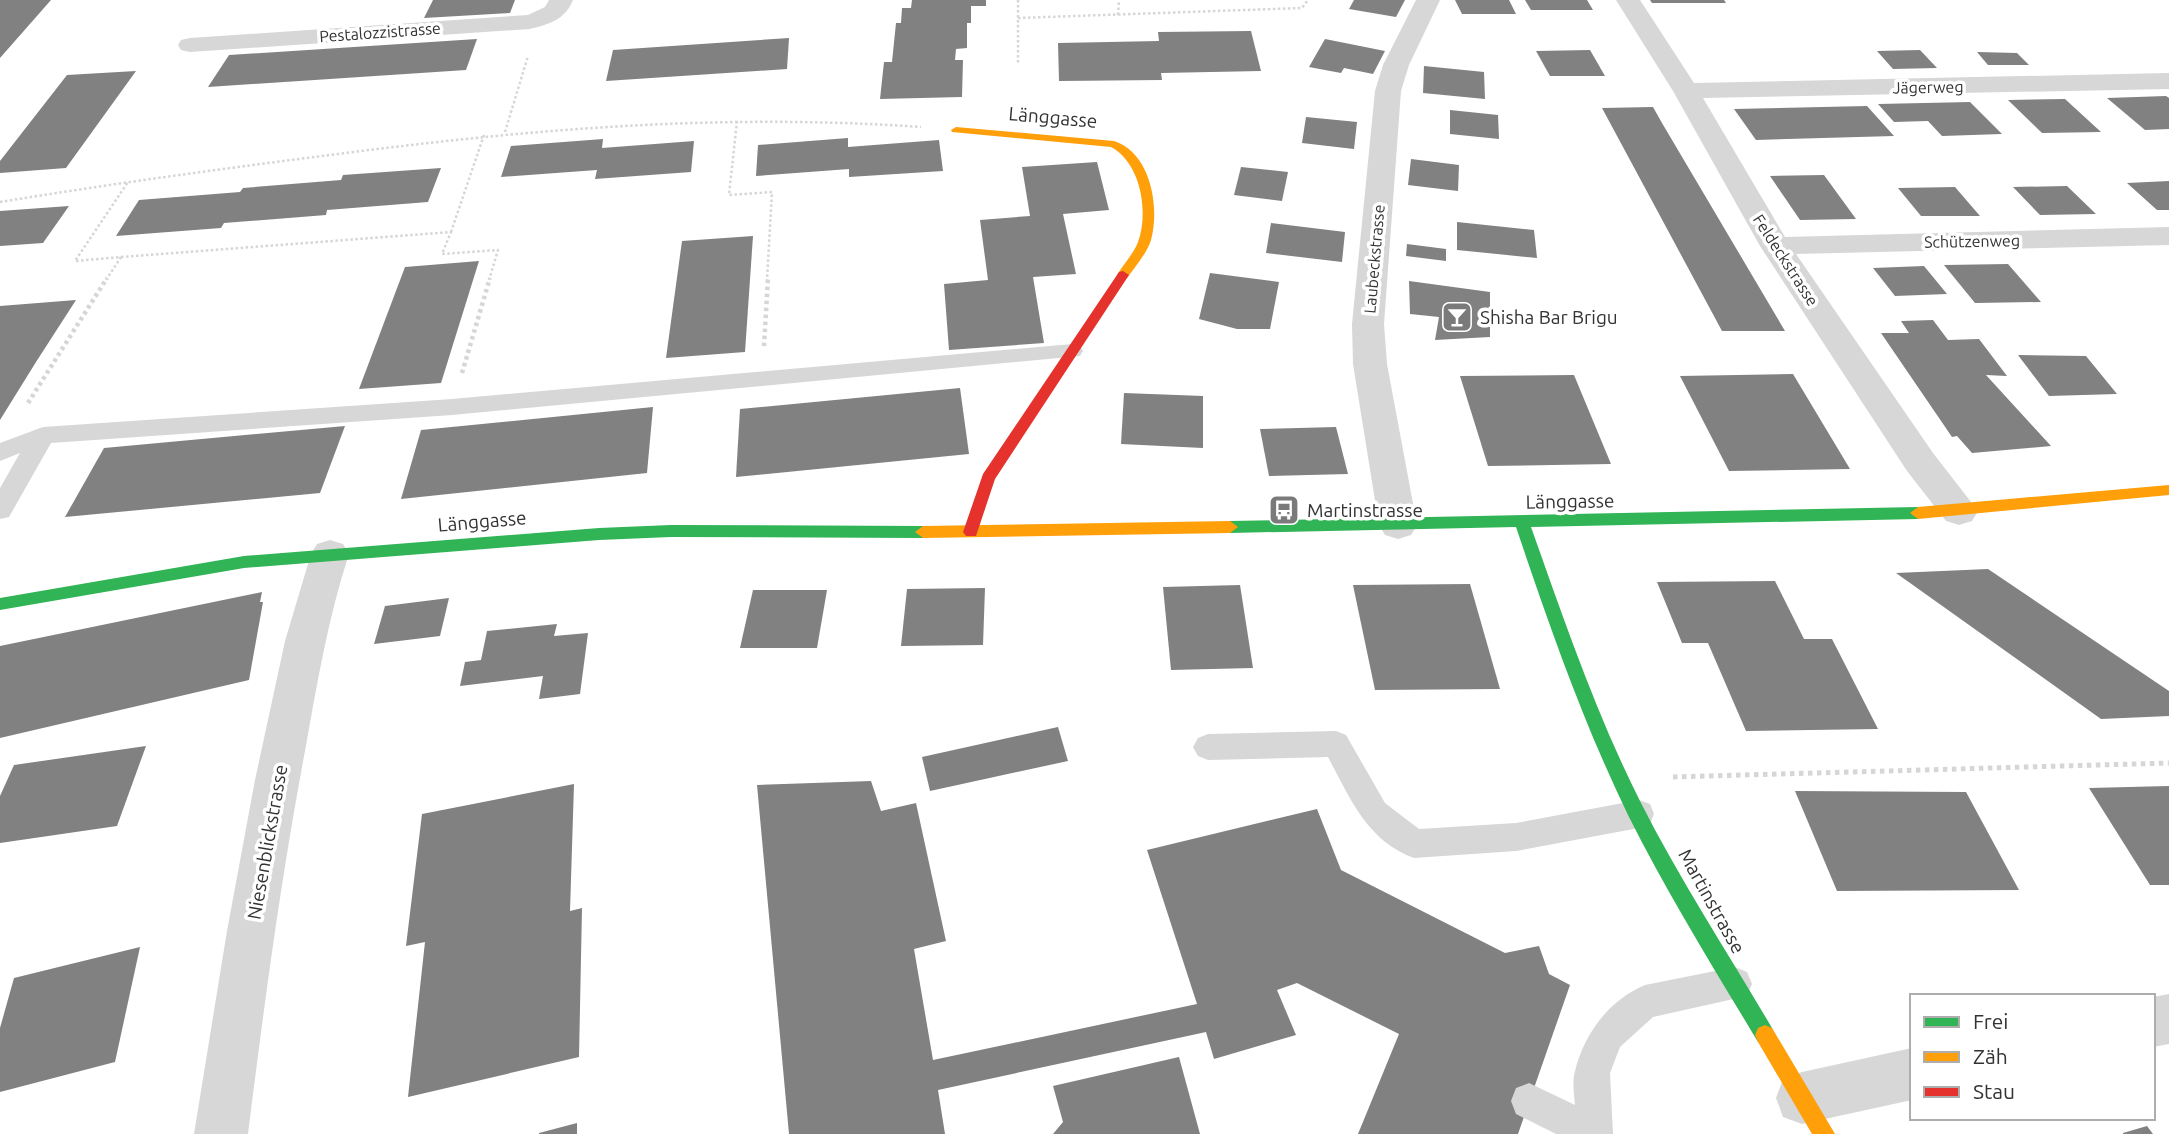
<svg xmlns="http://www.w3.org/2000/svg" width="2169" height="1134" viewBox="0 0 2169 1134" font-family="Ubuntu,sans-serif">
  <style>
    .building { fill: #818181 }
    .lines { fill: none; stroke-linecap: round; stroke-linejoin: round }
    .path-far2 { stroke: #d6d6d6; stroke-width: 2.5; stroke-dasharray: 2.5 2.5; stroke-linecap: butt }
    .path-far1 { stroke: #d6d6d6; stroke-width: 4.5; stroke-dasharray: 3.5 3.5; stroke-linecap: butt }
    .path { stroke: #d6d6d6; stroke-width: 5; stroke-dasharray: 4.5 4.5; stroke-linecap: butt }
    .lane { fill: #d7d7d7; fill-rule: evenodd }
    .street { fill: #d7d7d7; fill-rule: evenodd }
    .fast { fill: #30b455; fill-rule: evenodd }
    .slow { fill: #ff9f0a; fill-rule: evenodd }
    .jam { fill: #e5322d; fill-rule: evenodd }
    .labels { text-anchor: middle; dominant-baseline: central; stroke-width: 7; stroke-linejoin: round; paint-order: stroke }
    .far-street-label { font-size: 16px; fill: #333; stroke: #fff }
    .street-label { font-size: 19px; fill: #333; stroke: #fff }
    .poi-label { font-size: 19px; fill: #333; stroke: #fff; text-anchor: start }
  </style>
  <rect width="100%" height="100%" fill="#fff"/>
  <g class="building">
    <path d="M0,0H51L0,58Z"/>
    <path d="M433,0H515L510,13L424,18Z"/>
    <path d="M912,0H986V6H971V23H967V48L956,49L955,60H963L962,97L880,99L884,62H892L896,23H901L902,8H911Z"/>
    <path d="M1354,0H1405L1396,17L1349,9Z"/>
    <path d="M1455,0H1509L1516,14H1462Z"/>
    <path d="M1525,0H1587L1593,10H1531Z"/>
    <path d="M1650,0H1724L1726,3H1652Z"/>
    <path d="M1251,31L1261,71L1161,73L1162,80L1059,81L1058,43L1159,41L1158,32Z"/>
    <path d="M789,38L787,69L606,81L613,50Z"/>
    <path d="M477,39L466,70L208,87L229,55Z"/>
    <path d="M1325,39L1385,51L1373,74L1344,68L1341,73L1309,67Z"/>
    <path d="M1590,50L1605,76H1550L1536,51Z"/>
    <path d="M1920,50L1937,68L1893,69L1877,51Z"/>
    <path d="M1977,52L2017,53L2029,65H1988Z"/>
    <path d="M1424,66L1484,72L1485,99L1423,93Z"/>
    <path d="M136,71L66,168L0,173V161L67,75Z"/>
    <path d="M2166,96L2169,98V129L2145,130L2107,98Z"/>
    <path d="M2065,99L2101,132L2042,133L2008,100Z"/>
    <path d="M1970,102L2002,134L1942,136L1928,121L1894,122L1878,104Z"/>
    <path d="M1867,106L1894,136L1756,140L1734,109Z"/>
    <path d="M1653,107L1662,123L1785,331H1722L1602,108Z"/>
    <path d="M1450,110L1498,115L1499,139L1450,134Z"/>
    <path d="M1306,117L1357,122L1354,149L1302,143Z"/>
    <path d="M848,138V147L939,140L943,171L849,177V169L756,176L758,145Z"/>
    <path d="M603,139L602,148L694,141L691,172L595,179L597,170L501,177L511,146Z"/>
    <path d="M1411,159L1459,165L1458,191L1408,185Z"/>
    <path d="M1097,162L1109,210L1063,214L1076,274L1033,277L1044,343L949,350L944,284L988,280L980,220L1030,216L1022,167Z"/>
    <path d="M1241,167L1288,172L1282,201L1234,195Z"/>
    <path d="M441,168L428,202L327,210L326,215L224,223L221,228L116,236L139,200L240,192L243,188L341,180L343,175Z"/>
    <path d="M1824,175L1856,219L1800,220L1770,176Z"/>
    <path d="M2169,181V210H2157L2127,183Z"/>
    <path d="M2067,186L2096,214L2040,215L2013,187Z"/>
    <path d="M1955,187L1980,216H1921L1898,188Z"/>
    <path d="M69,206L43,243L0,246V211Z"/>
    <path d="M1457,222L1534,230L1537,258L1457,250Z"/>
    <path d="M1271,223L1345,232L1342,262L1266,253Z"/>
    <path d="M753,236L745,352L666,358L682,241Z"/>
    <path d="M1407,244L1446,249V261L1406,256Z"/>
    <path d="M479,261L441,383L359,389L405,267Z"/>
    <path d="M2008,264L2041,302L1975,303L1944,265Z"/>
    <path d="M1924,266L1947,294L1895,296L1873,268Z"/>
    <path d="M1210,273L1279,282L1270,329H1237L1199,319Z"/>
    <path d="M1409,281L1490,292V337L1435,340L1439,317L1410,314Z"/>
    <path d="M76,300L36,362L0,420V306Z"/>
    <path d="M1933,320L1948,340L1979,339L2007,376L1986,375L2051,446L1972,453L1957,436L1952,437L1881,333H1909L1901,321Z"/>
    <path d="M2018,355L2086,356L2117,394L2049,396Z"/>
    <path d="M1793,374L1850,469L1729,471L1680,376Z"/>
    <path d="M1574,375L1611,464L1488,466L1460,376Z"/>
    <path d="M960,388L969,454L736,477L740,409Z"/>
    <path d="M1124,393L1203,396V448L1121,444Z"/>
    <path d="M653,407L647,473L401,499L421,430Z"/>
    <path d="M345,426L320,493L65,517L104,448Z"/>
    <path d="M1336,427L1348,474L1269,476L1260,429Z"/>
    <path d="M1988,569L2169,691V716L2101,719L1896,573Z"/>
    <path d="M1775,581L1804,639H1832L1878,729L1746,731L1708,643H1682L1657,582Z"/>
    <path d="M1470,584L1500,689L1375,690L1353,585Z"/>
    <path d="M1240,585L1253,668L1171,670L1163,587Z"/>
    <path d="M985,588L983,645L901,646L907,589Z"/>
    <path d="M753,590H827L817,648H740Z"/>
    <path d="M262,592L260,602H263L249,680L0,738V646Z"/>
    <path d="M449,598L440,636L374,644L385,606Z"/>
    <path d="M557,624L554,636L588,633L580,694L539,699L543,676L460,686L465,662L481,660L487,631Z"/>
    <path d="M1058,727L1068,761L930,791L922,757Z"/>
    <path d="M146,746L117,826L0,843V796L14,765Z"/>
    <path d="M871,781L881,811L916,803L946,941L914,949L933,1060L1197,1004L1147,850L1317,809L1341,870L1505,953L1539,946L1549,974L1570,985L1518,1134H1358L1399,1034L1297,983L1277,990L1296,1035L1214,1059L1206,1032L938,1090L945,1134H789L757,785Z"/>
    <path d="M574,784L570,911L582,908L579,1057L408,1097L425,942L406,946L422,814Z"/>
    <path d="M2169,786V885H2150L2089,788Z"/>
    <path d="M1795,791L1966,792L2019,890L1837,891Z"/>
    <path d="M140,947L115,1062L0,1092V1028L14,978Z"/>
    <path d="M1179,1057L1200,1134H1053L1063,1122L1053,1086Z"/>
    <path d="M577,1123V1134H539V1133Z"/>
    <path d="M2147,1126L2153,1134H2123V1133Z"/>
  </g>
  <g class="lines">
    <g class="path-far2">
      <path d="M1018,0V64"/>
      <path d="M1118,15L1119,0"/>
      <path d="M1018,18L1302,8L1308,0"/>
      <path d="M737,121L729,195L772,192L767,280"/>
      <path d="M505,132L528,56"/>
      <path d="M0,202C110,184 220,169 330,155C530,129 719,113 921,127"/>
      <path d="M451,232L484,135"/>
      <path d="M121,257L451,232L442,254L498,250L489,280"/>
      <path d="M106,280L121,257L75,261L128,182"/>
    </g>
    <g class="path-far1">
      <path d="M764,346L768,278"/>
      <path d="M462,373L490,278"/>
      <path d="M28,403L107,278"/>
    </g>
    <path class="path" d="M1673,777L2169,763"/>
    <g class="lane">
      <path d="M1072,344L1080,346L1083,351L1080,356L452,415L51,443L9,517L0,519V488L20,453L0,461V443L43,427L452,399Z"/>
      <path d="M1336,731L1346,735L1385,803L1419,829L1516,823L1639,800L1650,804L1654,814L1650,824L1639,828L1516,851L1414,858C1367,841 1350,798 1328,757L1208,760L1198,756L1193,747L1198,738L1208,734Z"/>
      <path d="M1735,967L1747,972L1752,984L1747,996L1653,1017L1620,1047L1610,1073L1613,1134H1556L1516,1114L1511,1101L1516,1088L1529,1083L1575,1105C1574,1094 1572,1081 1575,1071C1584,1034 1609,1000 1645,985Z"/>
    </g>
    <g class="street">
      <path d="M549,0H573C565,20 549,24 530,29L190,52L181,50L178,45L181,40L190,38L528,15L545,7Z"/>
      <path d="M1416,0H1440L1409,65L1401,91L1384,324L1387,364L1417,525L1411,535L1398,539L1385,535L1379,525L1353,364L1352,324L1375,91L1383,65Z"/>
      <path d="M1616,0H1640L1694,83L2169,73V89L1703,98L1785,237L2169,227V245L1796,254L1933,453L1978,511L1972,521L1959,525L1946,521L1907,471L1760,246L1673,91Z"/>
      <path d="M330,540L343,544L349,554C328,618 317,684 305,751C281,878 264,1006 248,1134H194L227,931L255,780L285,641L311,554L317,544Z"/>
      <path d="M2169,994V1044L2153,1047V997Z"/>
      <path d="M1912,1048V1100L1802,1124L1783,1117L1776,1098L1783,1079L1802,1072Z"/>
    </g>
    <g class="fast">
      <path d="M1918,507L1926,513L1918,519L1531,527C1564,620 1596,714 1641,803C1680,880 1728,953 1772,1028L1775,1035L1772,1042L1765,1045L1758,1042C1713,967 1667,893 1628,815C1583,722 1549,625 1516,527L1230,533L1222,527L1230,521Z"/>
      <path d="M671,525L923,526L931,532L923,538L671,537L599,540L244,568L0,610V598L244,556L599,528Z"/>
    </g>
    <g class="slow">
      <path d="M956,127L1114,141C1151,153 1160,207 1151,240C1147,253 1135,267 1127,278L1123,279L1117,275C1123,265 1134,253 1138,242C1149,212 1141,163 1111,147L952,132L951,130Z"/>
      <path d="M2169,485V495L1918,519L1910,513L1918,507Z"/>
      <path d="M1230,521L1238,527L1230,533L923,538L915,532L923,526Z"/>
      <path d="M1765,1025L1772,1028L1835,1134H1812L1758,1042L1755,1035L1758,1028Z"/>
    </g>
    <path class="jam" d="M1123,271L1129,275L995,479L976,536H966L963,532L983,474L1119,272Z"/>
  </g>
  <defs>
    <g id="bar-square" transform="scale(1.575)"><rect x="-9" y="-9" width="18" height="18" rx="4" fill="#7a7a7a" stroke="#fff"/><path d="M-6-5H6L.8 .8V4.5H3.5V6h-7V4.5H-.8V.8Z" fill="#fff"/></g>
    <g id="bus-square" transform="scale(1.575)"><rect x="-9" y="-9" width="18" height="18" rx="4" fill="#7a7a7a" stroke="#fff"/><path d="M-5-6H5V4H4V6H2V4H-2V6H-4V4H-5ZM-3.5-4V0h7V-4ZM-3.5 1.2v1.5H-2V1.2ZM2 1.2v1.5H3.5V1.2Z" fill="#fff"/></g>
  </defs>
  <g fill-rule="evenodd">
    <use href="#bar-square" x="1457" y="317"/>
    <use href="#bus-square" x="1284" y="510"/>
  </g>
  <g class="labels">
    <g class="far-street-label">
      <text transform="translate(380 32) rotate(-4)">Pestalozzistrasse</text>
      <text transform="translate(1928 87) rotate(-1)">Jägerweg</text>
      <text transform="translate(1972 241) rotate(-1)">Schützenweg</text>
      <text transform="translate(1374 259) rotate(-85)">Laubeckstrasse</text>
      <text transform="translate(1786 260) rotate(57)">Feldeckstrasse</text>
    </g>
    <g class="street-label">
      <text transform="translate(1053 117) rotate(5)">Länggasse</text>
      <text transform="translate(1570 501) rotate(-1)">Länggasse</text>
      <text transform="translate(482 521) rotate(-5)">Länggasse</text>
      <text transform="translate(267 842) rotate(-80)">Niesenblickstrasse</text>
      <text transform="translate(1712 901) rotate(61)">Martinstrasse</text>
    </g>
    <g class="poi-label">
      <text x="1480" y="317">Shisha Bar Brigu</text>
      <text x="1307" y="510">Martinstrasse</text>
    </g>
  </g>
  <rect x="1910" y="994" width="245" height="126" fill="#ffffff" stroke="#adadad" stroke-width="2"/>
  <rect x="1924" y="1017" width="35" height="10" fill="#30b455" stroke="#adadad" stroke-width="2"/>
  <text x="1973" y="1029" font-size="21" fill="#333333">Frei</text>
  <rect x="1924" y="1052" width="35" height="10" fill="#ff9f0a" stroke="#adadad" stroke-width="2"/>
  <text x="1973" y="1064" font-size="21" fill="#333333">Zäh</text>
  <rect x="1924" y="1087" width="35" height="10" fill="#e5322d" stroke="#adadad" stroke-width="2"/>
  <text x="1973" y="1099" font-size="21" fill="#333333">Stau</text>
</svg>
